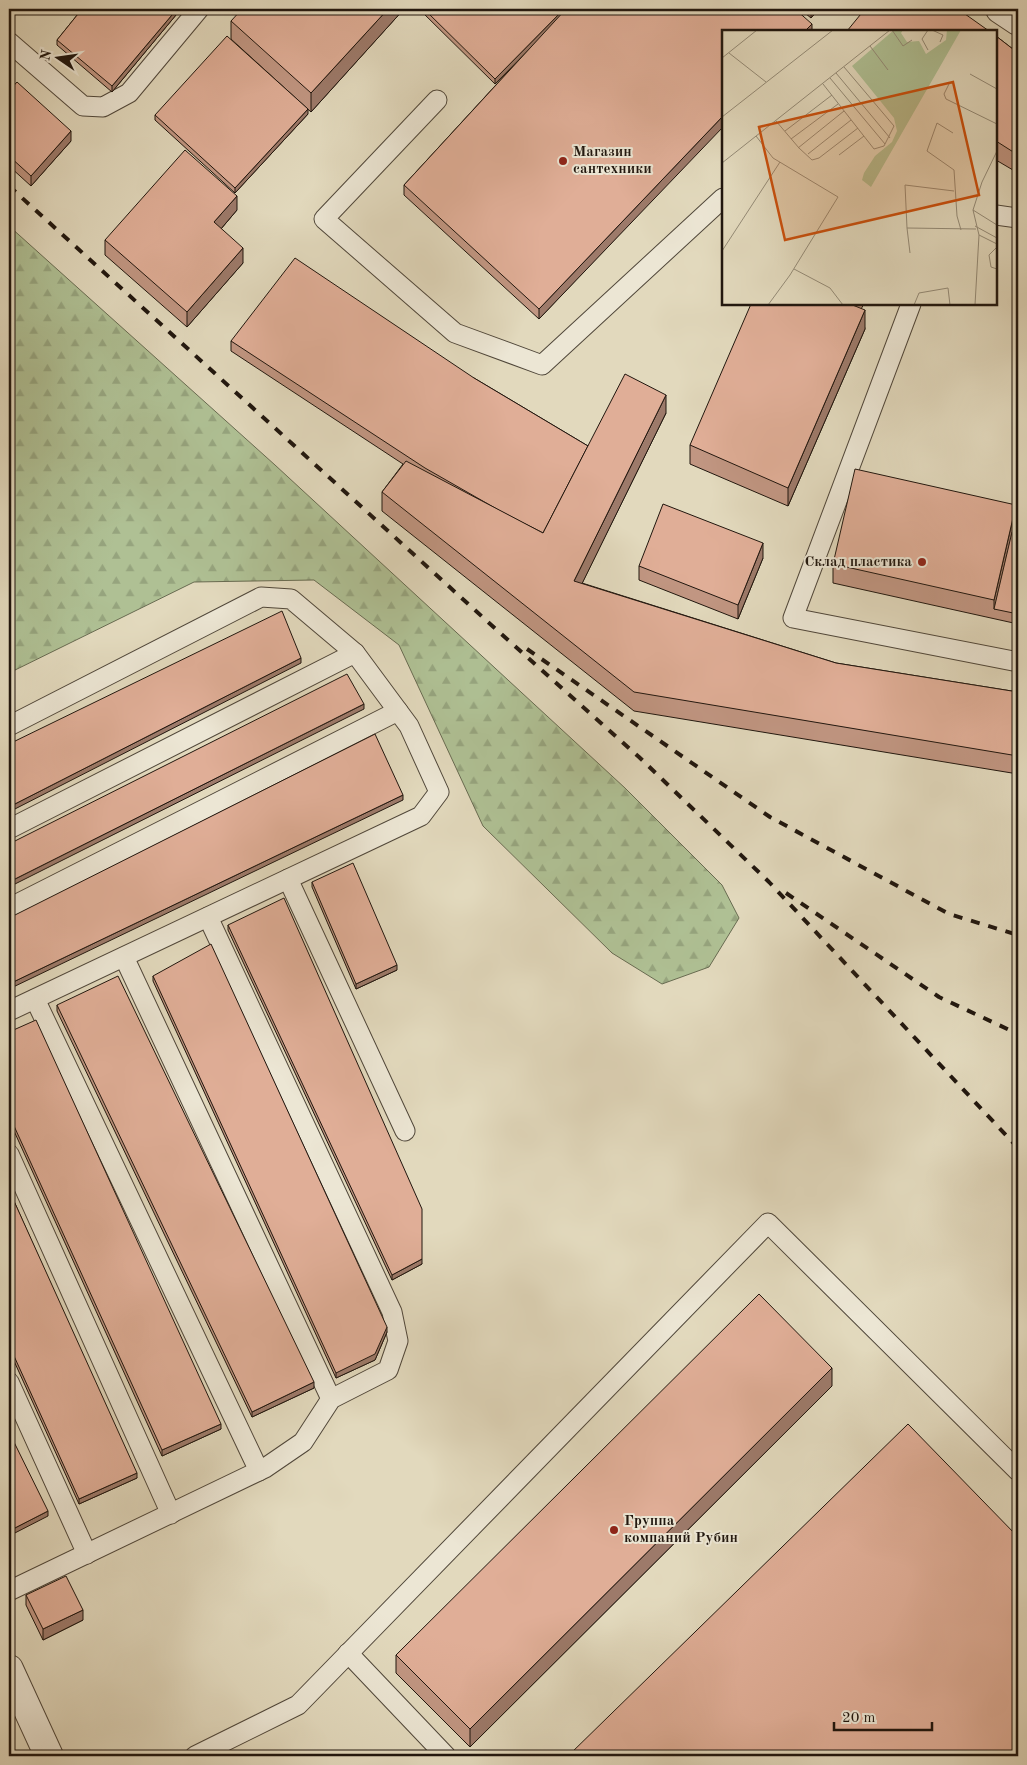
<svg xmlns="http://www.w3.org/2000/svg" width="1027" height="1765" viewBox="0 0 1027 1765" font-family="'Old Standard TT',serif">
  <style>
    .forest { fill: url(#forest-firs); stroke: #686b51 }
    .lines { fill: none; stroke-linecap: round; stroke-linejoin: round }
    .lane-casing { stroke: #50473a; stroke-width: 21 }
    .street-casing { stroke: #50473a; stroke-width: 30 }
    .lane { stroke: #ece6d4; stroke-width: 19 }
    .street { stroke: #ece6d4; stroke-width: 28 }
    .rail { stroke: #20160e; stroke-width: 4; stroke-dasharray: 9 9; stroke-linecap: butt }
    .wall { fill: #c19682; stroke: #20160e }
    .shaded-wall { fill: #9d7a6a; stroke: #20160e }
    .building { fill: #e0ae97; stroke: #20160e }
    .poi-dot { fill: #8f2418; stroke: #ece6d4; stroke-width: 2 }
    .labels { text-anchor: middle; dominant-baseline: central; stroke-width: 4; stroke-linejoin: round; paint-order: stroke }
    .poi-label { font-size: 15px; font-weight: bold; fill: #20160e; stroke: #ece6d4; text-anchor: start }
    .inset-road { fill: none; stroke: #948b77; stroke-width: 1 }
    .view { fill: #ca4f0c; fill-opacity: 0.15; stroke: #ca4f0c; stroke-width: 2.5 }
    .inset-edge { fill: none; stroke: #20160e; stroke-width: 2.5 }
  </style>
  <defs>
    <pattern id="forest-firs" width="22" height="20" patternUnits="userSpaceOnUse" patternTransform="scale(1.25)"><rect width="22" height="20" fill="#afc094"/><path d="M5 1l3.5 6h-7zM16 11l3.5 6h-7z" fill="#96a47e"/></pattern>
  </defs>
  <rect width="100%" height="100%" fill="#e2d9bd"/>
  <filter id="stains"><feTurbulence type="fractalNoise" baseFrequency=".004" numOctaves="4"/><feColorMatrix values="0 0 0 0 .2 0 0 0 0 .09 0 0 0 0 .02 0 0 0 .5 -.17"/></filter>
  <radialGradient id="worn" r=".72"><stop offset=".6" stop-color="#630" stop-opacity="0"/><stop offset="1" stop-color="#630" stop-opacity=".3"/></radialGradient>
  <path class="forest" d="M9,226L275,465L625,788L722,885L739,918L709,967L662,984L612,953L483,826L399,645L314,580L194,582L9,673Z"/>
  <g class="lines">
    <g class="lane-casing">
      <g id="lane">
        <path d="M9,42L83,106L103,107L129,93L199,9"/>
        <path d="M437,100L324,219L455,333L542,365L723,198"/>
        <path d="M996,215L1018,218"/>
        <path d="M911,304L793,618L1018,662"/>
        <path d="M9,726L261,597L291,599L355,653L409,726L439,792L421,816L9,1011"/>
        <path d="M9,829L355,653"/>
        <path d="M288,879L405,1131"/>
        <path d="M9,908L398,711"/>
        <path d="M124,957L331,1399"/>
        <path d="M35,999L259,1471"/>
        <path d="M9,1154L171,1514"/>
        <path d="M9,1382L87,1554"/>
        <path d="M9,1591L265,1468L303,1442L331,1399L388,1370L398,1341L392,1312L208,917"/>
        <path d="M348,1653L446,1756"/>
        <path d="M195,1756L298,1705L768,1223L1018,1471"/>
      </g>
    </g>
    <g class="street-casing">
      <g id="street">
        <path d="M1000,9L1018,21"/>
        <path d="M9,1669L49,1756"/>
      </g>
    </g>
    <use href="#lane" class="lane"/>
    <use href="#street" class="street"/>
    <g class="rail">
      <path d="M9,186L488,622L639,757L769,882L1018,1148"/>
      <path d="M527,649L770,817L949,914L1018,935"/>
      <path d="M786,893L939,997L1018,1034"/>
    </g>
  </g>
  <g class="wall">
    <path d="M82,9H181L112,92L57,45V40Z"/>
    <path d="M404,9L311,112L231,39V21Z"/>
    <path d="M419,9H795L812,31L539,319L404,195V185L517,62L495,84Z"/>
    <path d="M800,9H819L811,18Z"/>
    <path d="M996,36L1018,53V173L996,160Z"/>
    <path d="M9,91L71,141L31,186L9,166Z"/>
    <path d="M308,114L235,193L155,120V115Z"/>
    <path d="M237,210L221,229L243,263L187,327L105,255V240Z"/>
    <path d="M850,304H864L861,309L865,329L788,506L690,464V445Z"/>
    <path d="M231,341L474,378L588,446L666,413L582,583L836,663L1018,692V774L634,711L382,511V492L403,464L231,351Z"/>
    <path d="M1016,524L1014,533L1018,534V624L833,583V564Z"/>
    <path d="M763,558L738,619L639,580V566Z"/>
    <path d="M312,882L397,970L356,989L312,887Z"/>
    <path d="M228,925L422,1264L392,1280L228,930Z"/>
    <path d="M153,976L387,1332L375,1360L336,1378L153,981Z"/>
    <path d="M57,1005L314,1388L252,1417L57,1011Z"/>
    <path d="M9,1032L221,1429L162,1456L9,1120Z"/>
    <path d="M9,1190L137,1478L79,1504L9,1350Z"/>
    <path d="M832,1386L470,1747L396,1673V1655Z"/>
    <path d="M26,1595L83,1620L43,1640L26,1605Z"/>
  </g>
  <g class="shaded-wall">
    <path d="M11,9H15L9,16V11Z"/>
    <path d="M177,9H181L112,92V86Z"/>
    <path d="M388,9H404L311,112V93Z"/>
    <path d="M564,9H569L495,84V79Z"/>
    <path d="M811,9H819L811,18Z"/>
    <path d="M812,24V31H805Z"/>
    <path d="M308,109V114L235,193V188Z"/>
    <path d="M723,116V127L539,319V309Z"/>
    <path d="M71,131V141L31,186V176Z"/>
    <path d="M237,196V210L214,237V222Z"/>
    <path d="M243,248V263L187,327V312Z"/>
    <path d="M865,310V329L788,506V488Z"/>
    <path d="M666,395V413L574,600V581Z"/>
    <path d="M1016,505V524L997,609H994V600Z"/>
    <path d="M763,543V558L738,619V605Z"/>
    <path d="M301,658V663L9,812V807Z"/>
    <path d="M364,704V709L9,887V882Z"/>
    <path d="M403,795V800L9,989V984Z"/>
    <path d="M397,965V970L356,989V984Z"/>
    <path d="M422,1259V1264L392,1280V1275Z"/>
    <path d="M387,1327V1332L375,1360L336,1378V1373Z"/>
    <path d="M832,1368V1386L470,1747V1729Z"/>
    <path d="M314,1382V1388L252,1417V1412Z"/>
    <path d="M221,1424V1429L162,1456V1450Z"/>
    <path d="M137,1473V1478L79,1504V1499Z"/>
    <path d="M48,1511V1516L9,1536V1531Z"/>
    <path d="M83,1610V1620L43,1640V1629Z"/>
  </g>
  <g class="building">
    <path d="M82,9H177L112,86L57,40Z"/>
    <path d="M242,9H388L311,93L231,21Z"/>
    <path d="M424,9H564L495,79Z"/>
    <path d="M566,9H795L812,24L805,31H723V116L539,309L404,185Z"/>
    <path d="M865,9H958L989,31H847Z"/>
    <path d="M227,36L308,109L235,188L155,115Z"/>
    <path d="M996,36L1018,53V72L1017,74L1018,75V155L996,141Z"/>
    <path d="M17,82L71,131L31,176L9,156V91Z"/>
    <path d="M185,150L237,196L214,222L243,248L187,312L105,240Z"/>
    <path d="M295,258L474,378L588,446L543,533L502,512L425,468L231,341Z"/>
    <path d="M751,304H850L865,310L788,488L690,445Z"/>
    <path d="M625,374L666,395L574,581L836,663L1018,692V756L634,692L382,492L406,461L543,533Z"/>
    <path d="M855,469L1016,505L994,600L833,564Z"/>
    <path d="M663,504L763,543L738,605L639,566Z"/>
    <path d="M1012,532L1018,534V614L994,609Z"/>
    <path d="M282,611L301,658L9,807V744Z"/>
    <path d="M347,674L364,704L9,882V844Z"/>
    <path d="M375,734L403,795L9,984V918Z"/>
    <path d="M353,863L397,965L356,984L312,882Z"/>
    <path d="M284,898L422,1209V1259L392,1275L228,925Z"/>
    <path d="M211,944L387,1327L375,1354L336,1373L153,976Z"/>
    <path d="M118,976L314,1382L252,1412L57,1005Z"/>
    <path d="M36,1020L221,1424L162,1450L9,1115V1032Z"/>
    <path d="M9,1190L137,1473L79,1499L9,1345Z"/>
    <path d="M759,1294L832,1368L470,1729L396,1655Z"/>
    <path d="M908,1424L1018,1537V1756H568Z"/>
    <path d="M9,1432L48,1511L9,1531Z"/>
    <path d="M66,1576L83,1610L43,1629L26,1595Z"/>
  </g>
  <g class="poi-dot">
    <circle cx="563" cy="161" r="5"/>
    <circle cx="922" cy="562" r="5"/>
    <circle cx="614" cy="1530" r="5"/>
  </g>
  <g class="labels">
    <g class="poi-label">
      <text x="573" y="152">Магазин<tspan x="573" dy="17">сантехники</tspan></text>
      <text x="912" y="562" text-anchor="end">Склад пластика</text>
      <text x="624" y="1521">Группа<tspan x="624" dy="17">компаний Рубин</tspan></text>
    </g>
  </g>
  <g transform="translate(722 30)">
    <rect width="275" height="275" fill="#e2d9bd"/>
    <path d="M172,0H181L179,3L185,12L197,11L204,24L224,10L225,0H239L149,157L140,150L142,143L153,126L170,112L175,101L172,88L130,36Z" fill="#afc094"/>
    <path class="inset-road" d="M170,0L181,16L190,10M210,0L221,5L218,12M148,16L166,40M206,20L200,9L206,0M7,23L44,52M0,28L35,0M114,43L168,108M248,44L275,59M108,48L163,114M101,54L152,119L162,116L172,96L122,37M227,54L222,64L224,69L275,94M0,87L111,0M54,91L77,118L90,130L97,128L136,98M63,101L110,65M231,103L215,93L205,121L232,140L235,186L239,200M34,106L51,128L116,167L68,245L46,275M69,109L116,74M76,118L122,81M275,121L260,152L251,180L257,205L275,214M86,124L129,90M117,125L142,106M0,133L168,0M232,161L183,155L185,198L254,199M251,180L275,195M253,196L275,208M185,198L188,223M275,217L267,225L269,237L275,239M0,221L58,132M72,239L108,258L121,275M192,275L197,263L226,258L228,275M253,275L257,205"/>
    <path class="view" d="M231,52L257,165L63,210L37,97Z"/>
    <rect width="275" height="275" class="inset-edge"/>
  </g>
  <rect width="1027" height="1765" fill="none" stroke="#e2d9bd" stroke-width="30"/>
  <rect x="10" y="10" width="1007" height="1745" fill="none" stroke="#20160e" stroke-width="2.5"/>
  <rect x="15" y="15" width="997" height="1735" fill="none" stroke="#20160e"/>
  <g transform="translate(58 58) rotate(283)" stroke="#ece6d4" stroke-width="4" paint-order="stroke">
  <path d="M0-4L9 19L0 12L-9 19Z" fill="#20160e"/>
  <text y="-8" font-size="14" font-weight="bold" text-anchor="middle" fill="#20160e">N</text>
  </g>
  <path d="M834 1722v8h98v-8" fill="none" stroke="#20160e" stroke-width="2.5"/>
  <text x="842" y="1722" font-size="15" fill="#20160e" stroke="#ece6d4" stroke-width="4" paint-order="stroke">20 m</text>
  <rect width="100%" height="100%" filter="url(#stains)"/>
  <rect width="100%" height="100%" fill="url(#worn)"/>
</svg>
